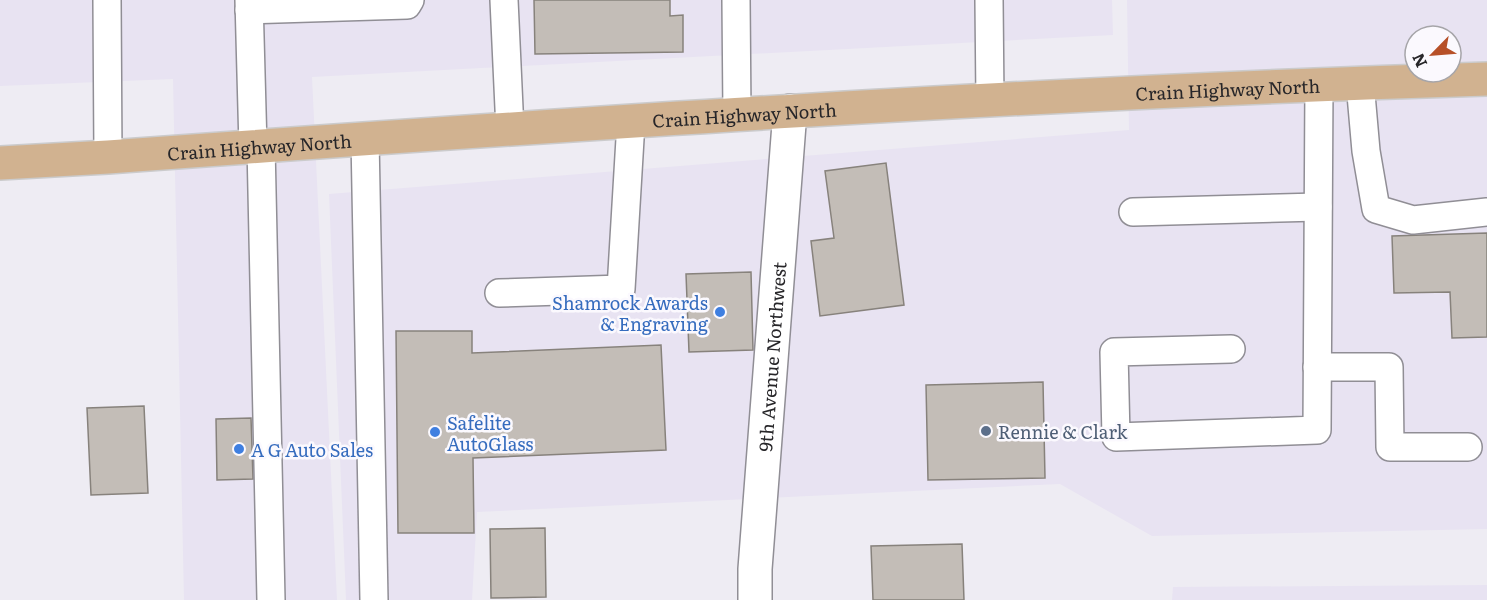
<svg xmlns="http://www.w3.org/2000/svg" width="1487" height="600" viewBox="0 0 1487 600" font-family="Literata,serif">
  <style>
    .built { fill: #e8e3f2; fill-rule: evenodd }
    .building { fill: #c3bdb7; stroke: #87827c; stroke-width: 1.5 }
    .lines { fill: none; stroke-linecap: round; stroke-linejoin: round }
    .lane-casing { stroke: #908e95; stroke-width: 30 }
    .street-casing { stroke: #908e95; stroke-width: 36 }
    .primary-casing { stroke: #cbcbcc; stroke-width: 36 }
    .lane { stroke: #fff; stroke-width: 27 }
    .street { stroke: #fff; stroke-width: 33 }
    .primary { stroke: #d1b290; stroke-width: 33 }
    .shop-dot { fill: #3f7fe0; stroke: #fbf9fe; stroke-width: 2 }
    .service-dot { fill: #5c6f8a; stroke: #fbf9fe; stroke-width: 2 }
    .labels { text-anchor: middle; dominant-baseline: central; stroke-width: 5; stroke-linejoin: round; paint-order: stroke }
    .street-label { font-size: 18px; fill: #272629; stroke: #fbf9fe }
    .shop-label { font-size: 18px; fill: #366cbe; stroke: #fbf9fe; text-anchor: start }
    .service-label { font-size: 18px; fill: #4e5e75; stroke: #fbf9fe; text-anchor: start }
  </style>
  <rect width="100%" height="100%" fill="#eeecf3"/>
  <g class="built">
    <path d="M0,0H1112L1113,35L312,77L337,600H184L173,79L0,86Z"/>
    <path d="M1127,0H1487V529L1152,536L1060,484L477,512L472,600H346L329,194L1129,130ZM1415,36H1451V72H1415Z"/>
    <path d="M1487,585V600H1172L1173,587Z"/>
  </g>
  <g class="building">
    <path d="M534,0H670V16L683,15V52L535,54Z"/>
    <path d="M886,163L904,305L820,316L811,241L834,238L825,171Z"/>
    <path d="M1487,233V337L1452,338L1450,292L1394,293L1392,236Z"/>
    <path d="M751,272L753,350L689,352L686,274Z"/>
    <path d="M396,331H472V353L661,345L666,450L473,458L474,533H398Z"/>
    <path d="M1043,382L1045,478L928,480L926,385Z"/>
    <path d="M144,406L148,493L91,495L87,408Z"/>
    <path d="M251,418L253,479L217,480L216,419Z"/>
    <path d="M545,528L546,597L491,598L490,529Z"/>
    <path d="M962,544L964,600H873L871,546Z"/>
  </g>
  <g class="lines">
    <g class="lane-casing">
      <g id="lane">
        <path d="M107,0L108,157"/>
        <path d="M249,0L253,147"/>
        <path d="M504,0L510,130"/>
        <path d="M736,0L737,115"/>
        <path d="M989,0L990,101"/>
        <path d="M249,10L407,5L410,0"/>
        <path d="M1360,83L1366,151L1376,209L1413,220L1487,212"/>
        <path d="M365,139L374,600"/>
        <path d="M261,146L271,600"/>
        <path d="M1133,212L1318,207"/>
        <path d="M499,293L621,289L631,122"/>
        <path d="M1231,349L1114,352L1116,437L1317,430L1319,84"/>
        <path d="M1317,367H1389L1390,447H1468"/>
      </g>
    </g>
    <g class="street-casing">
      <g id="street">
        <path id="s1" d="M755,600V569L790,111"/>
      </g>
    </g>
    <g class="primary-casing">
      <g id="primary">
        <path id="s2" d="M0,163L108,157C567,124 1027,93 1487,79"/>
      </g>
    </g>
    <use href="#lane" class="lane"/>
    <use href="#street" class="street"/>
    <use href="#primary" class="primary"/>
  </g>
  <g class="shop-dot">
    <circle cx="720" cy="312" r="6"/>
    <circle cx="435" cy="432" r="6"/>
    <circle cx="239" cy="449" r="6"/>
  </g>
  <circle class="service-dot" cx="986" cy="431" r="6"/>
  <g class="labels">
    <g class="street-label">
      <text stroke="none"><textPath href="#s2" startOffset="1230">Crain Highway North</textPath></text>
      <text stroke="none"><textPath href="#s2" startOffset="746">Crain Highway North</textPath></text>
      <text stroke="none"><textPath href="#s2" startOffset="260">Crain Highway North</textPath></text>
      <text stroke="none"><textPath href="#s1" startOffset="244">9th Avenue Northwest</textPath></text>
    </g>
    <g class="shop-label">
      <text x="708" y="302" text-anchor="end">Shamrock Awards<tspan x="708" dy="21">&amp; Engraving</tspan></text>
      <text x="447" y="422">Safelite<tspan x="447" dy="21">AutoGlass</tspan></text>
      <text x="251" y="449">A G Auto Sales</text>
    </g>
    <g class="service-label">
      <text x="998" y="431">Rennie &amp; Clark</text>
    </g>
  </g>
  <g transform="translate(1433 54) rotate(245)"><circle r="28" fill="#fbf9fe" stroke="#a6a5a9" stroke-width="1.5"/>
  <path d="M0-4.5L10 22L0 15L-10 22Z" fill="#b75028"/>
  <text y="-9" font-size="16" font-weight="bold" text-anchor="middle" fill="#272629">N</text>
  </g>
</svg>
